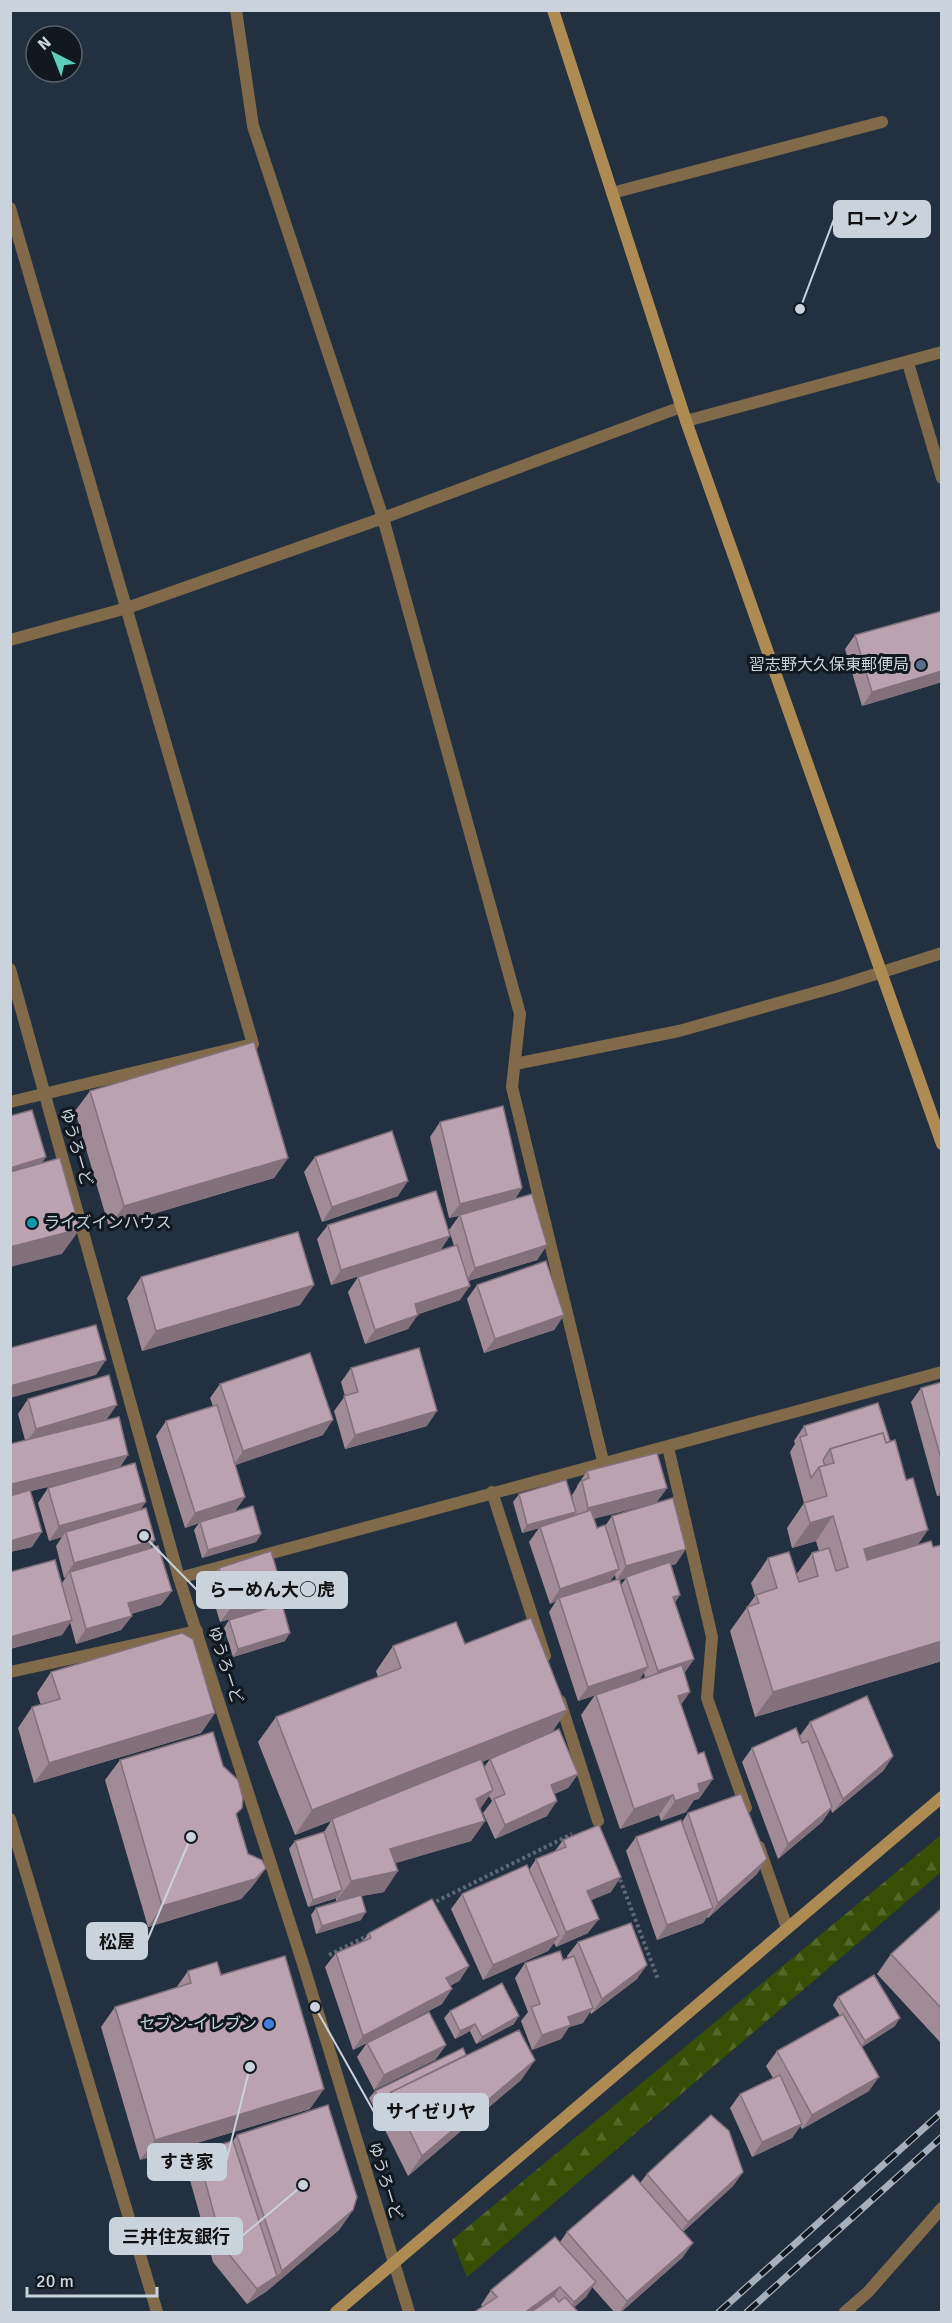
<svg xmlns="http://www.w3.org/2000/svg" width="952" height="2323" font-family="Signika,'Noto Sans JP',sans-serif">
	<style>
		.forest { fill: url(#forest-firs) }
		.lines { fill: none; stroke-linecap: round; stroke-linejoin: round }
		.path { stroke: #5d6976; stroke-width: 4; stroke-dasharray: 3 3; stroke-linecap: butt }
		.lane { stroke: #816a49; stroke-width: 12 }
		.street { stroke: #816a49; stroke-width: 12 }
		.secondary { stroke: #af8b54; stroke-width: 12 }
		.rail-casing { stroke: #a6afba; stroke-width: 7 }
		.rail { stroke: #11181f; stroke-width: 4.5; stroke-dasharray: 14; stroke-linecap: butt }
		.wall { fill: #a08b97; fill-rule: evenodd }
		.shaded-wall { fill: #82717b }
		.building { fill: #baa2b0; stroke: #82717b; stroke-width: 1.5 }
		.service-dot { fill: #5c6f8a; stroke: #11181f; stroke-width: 2 }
		.culture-dot { fill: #0f9aa8; stroke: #11181f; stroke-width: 2 }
		.shop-dot { fill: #3f7fe0; stroke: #11181f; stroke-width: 2 }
		.labels { text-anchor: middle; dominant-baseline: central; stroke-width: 6; stroke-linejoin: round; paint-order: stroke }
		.poi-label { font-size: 16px; fill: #cad2dc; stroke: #11181f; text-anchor: end }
		.street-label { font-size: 16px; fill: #cad2dc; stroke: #11181f }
		.leader { fill: none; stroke: #cad2dc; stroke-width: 2 }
		.callout-dot { fill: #cad2dc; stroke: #11181f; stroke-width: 2 }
		.callout { fill: #cad2dc; stroke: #cad2dc; stroke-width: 2 }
		.callout-label { font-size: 18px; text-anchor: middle; font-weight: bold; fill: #111 }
	</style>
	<defs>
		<pattern id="forest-firs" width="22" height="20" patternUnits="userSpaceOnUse" patternTransform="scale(1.5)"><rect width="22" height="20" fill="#374f04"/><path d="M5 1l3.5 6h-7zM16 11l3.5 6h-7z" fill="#536728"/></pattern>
	</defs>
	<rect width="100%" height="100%" fill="#223040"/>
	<!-- forest -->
	<path class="forest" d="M941 1835V1872L467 2277 452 2240Z"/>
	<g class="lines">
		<!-- path -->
		<g class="path">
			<path d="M618 1874 658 1979"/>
			<path d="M431 1904 572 1834"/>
			<path d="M329 1955 371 1934"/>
		</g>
		<!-- lane -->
		<g class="lane">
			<path d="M10 208 253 1044 10 1102"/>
			<path d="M668 1447 712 1637 707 1698 746 1808"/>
			<path d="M10 1819 157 2312"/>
			<path d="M759 1847 787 1928"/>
		</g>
		<!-- street -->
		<g class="street">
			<path d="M236 10 253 126 383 518 520 1014 512 1087 604 1465"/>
			<path d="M612 193 882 122"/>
			<path d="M908 363 942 478"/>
			<path d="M686 421 942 352"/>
			<path d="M10 640 127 608 383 518 681 407"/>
			<path d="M10 969 179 1578 304 1967 409 2312"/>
			<path d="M515 1064 679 1031 835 987 942 953"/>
			<path d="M492 1492 545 1656"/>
			<path d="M179 1578C433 1508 688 1442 942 1372"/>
			<path d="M10 1672 197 1631"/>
			<path d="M560 1701 598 1821"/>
			<path d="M845 2312 868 2292 942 2208"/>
		</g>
		<!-- secondary -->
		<g class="secondary">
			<path d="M553 10 686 421 942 1144"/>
			<path d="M336 2312 942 1797"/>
		</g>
		<defs>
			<g id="rail">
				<path d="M719 2312 942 2112"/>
				<path d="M747 2312 942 2137"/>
			</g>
		</defs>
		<!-- rail casing -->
		<use href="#rail" class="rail-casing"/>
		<!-- rail -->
		<use href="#rail" class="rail"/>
	</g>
	<!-- wall -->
	<g class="wall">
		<path d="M942 611V682L862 706 845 649 855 635Z"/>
		<path d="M90 1091 288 1158 274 1178 109 1227 75 1111Z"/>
		<path d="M440 1122 522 1188 515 1199 547 1245 537 1260 468 1281 460 1300 418 1314 408 1329 365 1344 348 1292 358 1277 416 1258 331 1285 317 1239 328 1225 440 1250 454 1246 449 1230 459 1216 449 1218 430 1137Z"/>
		<path d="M315 1157 398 1196 322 1222 304 1172Z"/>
		<path d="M141 1277 300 1305 142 1351 127 1298Z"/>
		<path d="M477 1285 564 1315 554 1330 484 1353 467 1299Z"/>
		<path d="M351 1368 427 1426 345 1449 334 1411 345 1396 341 1382Z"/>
		<path d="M942 1382V1495L937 1496 911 1402 921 1388Z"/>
		<path d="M220 1384 323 1435 235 1465 245 1497 235 1511 261 1534 256 1542 202 1558 194 1530 199 1523 185 1528 156 1436 166 1421 213 1406 210 1398Z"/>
		<path d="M28 1399 107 1419 94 1423 128 1455 120 1467 155 1540 149 1549 172 1591 161 1605 131 1614 132 1616 121 1630 76 1644 70 1622 62 1635 10 1649V1572L62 1583 66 1577 64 1578 56 1546 62 1537 49 1541 38 1503 48 1488 81 1479 31 1491 32 1547 10 1552V1444L25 1440 18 1414Z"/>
		<path d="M878 1403 917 1546 933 1547 942 1545V1661L755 1717 730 1631 755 1596 751 1583 768 1558 796 1575 812 1553 819 1551 816 1541 792 1548 787 1528 804 1503 790 1452 795 1444 794 1441 804 1426Z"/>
		<path d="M587 1471 667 1488 656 1503 594 1518 597 1528 605 1526 612 1516 676 1564 671 1565 680 1595 675 1602 694 1659 684 1673 681 1705 699 1799 694 1800 686 1812 661 1821 659 1815 620 1829 581 1715 595 1695 578 1701 549 1612 556 1601 550 1604 529 1542 539 1528 522 1533 513 1502 519 1494 574 1507 572 1495 577 1487V1486ZM615 1575 616 1580 610 1581ZM626 1578 621 1585 620 1580ZM644 1673 645 1678 638 1680Z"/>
		<path d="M219 1568 283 1592 273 1606 220 1622 208 1582Z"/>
		<path d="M229 1620 285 1641 233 1657 224 1628Z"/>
		<path d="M465 1644 567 1710 552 1732 578 1774 568 1788 554 1794 547 1816 495 1839 483 1813 492 1801 489 1796 480 1809 485 1821 471 1841 395 1863 384 1892 361 1896V1920L316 1934 311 1915 316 1908 344 1899 336 1901V1898L308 1907 289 1849 295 1841 324 1832 331 1821 295 1835 258 1742 276 1717 378 1677 376 1671 393 1646ZM504 1753 490 1759 484 1767 482 1762Z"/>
		<path d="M51 1672 215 1713 201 1733 34 1783 18 1728 32 1707 41 1705 37 1693Z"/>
		<path d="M810 1722 893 1756 883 1771 832 1813 831 1809 822 1822 778 1859 742 1762 752 1748 799 1737Z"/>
		<path d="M120 1760 237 1815 248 1854 266 1868 251 1888 241 1899 148 1927 105 1780Z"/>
		<path d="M688 1813 757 1874 708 1918 707 1917 703 1923 657 1940 626 1851 636 1837 682 1822Z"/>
		<path d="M563 1840 611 1892 591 1900 588 1933 556 1947 554 1943 548 1951 483 1980 451 1909 462 1894 529 1870 536 1859 555 1851Z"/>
		<path d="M942 1908V2041L940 2042 877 1974 891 1954Z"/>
		<path d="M369 1933 469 1966 459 1981 450 1986 442 2004 370 2041 446 2045 435 2060 374 2090 357 2057 367 2043 353 2050 325 1967 336 1953 363 1941Z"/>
		<path d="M578 1942 637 1979 591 2014 590 2011 583 2023 569 2027 561 2039 532 2050 521 2021 528 2012 515 1978 525 1963 563 1960 568 1959 567 1956Z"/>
		<path d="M188 1971 310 2109 140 2160 101 2027 115 2007 176 1988Z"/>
		<path d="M838 1997 895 2026 862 2047 869 2091 802 2129 800 2126 792 2138 752 2157 730 2108 740 2094 773 2078 766 2066 777 2051 840 2016 833 2005Z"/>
		<path d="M450 2011 514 2024 476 2044 470 2031 455 2039 444 2018Z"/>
		<path d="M466 2055 535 2060 521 2080 408 2176 369 2098 375 2091Z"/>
		<path d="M237 2135 353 2210 339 2230 267 2291 247 2304 213 2262 186 2166 197 2151 233 2141Z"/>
		<path d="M743 2172 733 2186 683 2232V2257L620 2313H615L592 2287 586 2297 574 2307 482 2306 481 2305 491 2290 560 2242 567 2232 640 2183 647 2174Z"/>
	</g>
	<!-- shaded-wall -->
	<g class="shaded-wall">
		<path d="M942 671V682L862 706 872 692Z"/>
		<path d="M46 1157 36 1172 10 1179V1168Z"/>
		<path d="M288 1158 274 1178 109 1227 124 1206Z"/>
		<path d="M408 1181 398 1196 322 1222 332 1207Z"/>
		<path d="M522 1188 512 1203 449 1218 460 1204Z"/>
		<path d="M80 1229 62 1254 10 1267V1247Z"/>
		<path d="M450 1236 440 1251 331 1285 341 1270Z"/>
		<path d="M547 1245 537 1260 465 1282 475 1268Z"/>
		<path d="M314 1285 300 1305 142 1351 156 1331Z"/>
		<path d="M470 1286 460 1300 405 1319 415 1304Z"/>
		<path d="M418 1315 408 1329 365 1344 375 1330Z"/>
		<path d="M564 1315 554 1330 484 1353 495 1339Z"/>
		<path d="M106 1360 96 1375 10 1398V1386Z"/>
		<path d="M117 1405 107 1419 26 1443 36 1429Z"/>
		<path d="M437 1411 427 1426 345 1449 355 1435Z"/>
		<path d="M333 1420 323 1435 233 1466 243 1451Z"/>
		<path d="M128 1455 118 1470 10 1496V1486L12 1484Z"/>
		<path d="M667 1488 656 1503 578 1523 588 1508Z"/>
		<path d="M942 1489V1495L937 1496Z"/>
		<path d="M245 1497 235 1511 185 1528 195 1513Z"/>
		<path d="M146 1502 136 1516 66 1532 62 1537 49 1541 59 1526Z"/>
		<path d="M576 1512 570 1520 522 1533 527 1525Z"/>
		<path d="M833 1516 816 1541 792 1548 810 1523Z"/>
		<path d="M928 1530 911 1555 847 1574 864 1549Z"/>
		<path d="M42 1532 32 1547 10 1552V1541Z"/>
		<path d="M261 1534 256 1542 202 1558 208 1550Z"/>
		<path d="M155 1540 145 1554 70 1572 66 1577 64 1578 74 1563Z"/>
		<path d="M686 1549 676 1564 616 1581 626 1566Z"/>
		<path d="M619 1569 608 1584 559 1598 556 1601 550 1604 560 1589Z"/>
		<path d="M172 1591 161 1605 118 1618 128 1603Z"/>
		<path d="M283 1592 273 1606 220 1622 231 1608Z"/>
		<path d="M680 1595 670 1609 673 1597Z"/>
		<path d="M132 1616 121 1630 76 1644 86 1629Z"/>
		<path d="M72 1620 62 1635 10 1649V1637Z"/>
		<path d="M290 1633 285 1641 233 1657 238 1649Z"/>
		<path d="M942 1641V1661L755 1717 773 1692Z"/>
		<path d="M694 1659 684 1674 648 1686 658 1671Z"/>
		<path d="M648 1667 638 1682 578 1701 588 1687Z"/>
		<path d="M690 1692 676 1712 678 1696Z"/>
		<path d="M567 1710 550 1735 333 1820 332 1819 331 1821 295 1835 312 1810Z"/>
		<path d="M215 1713 201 1733 34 1783 49 1763Z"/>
		<path d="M893 1756 883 1771 832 1813 843 1799Z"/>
		<path d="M578 1774 568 1788 541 1800 551 1785Z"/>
		<path d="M713 1779 699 1799 694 1800 686 1812 661 1821 675 1801 698 1784Z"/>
		<path d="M493 1790 479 1810 476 1799Z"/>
		<path d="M673 1795 659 1815 620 1829 634 1809Z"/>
		<path d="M557 1801 547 1816 495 1839 505 1825Z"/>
		<path d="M832 1807 822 1822 778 1859 788 1844Z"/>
		<path d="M485 1821 471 1841 376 1869 390 1849Z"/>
		<path d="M767 1859 757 1874 708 1918 718 1903Z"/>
		<path d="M266 1868 251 1888 241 1899 148 1927 162 1906Z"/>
		<path d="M398 1871 384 1892 336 1901 351 1881Z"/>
		<path d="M621 1877 611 1892 577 1906 587 1891Z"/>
		<path d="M342 1890 337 1898 308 1907 313 1900Z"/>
		<path d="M713 1908 703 1923 657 1940 667 1925Z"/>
		<path d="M366 1912 361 1920 316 1934 322 1926Z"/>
		<path d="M599 1919 588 1933 556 1947 566 1932Z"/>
		<path d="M559 1936 548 1951 483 1980 493 1965Z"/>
		<path d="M647 1965 637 1979 591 2014 602 1999Z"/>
		<path d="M469 1966 459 1981 436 1993 446 1978Z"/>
		<path d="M452 1989 442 2004 353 2050 363 2036Z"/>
		<path d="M593 2008 583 2023 569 2027 561 2039 532 2050 542 2035 568 2017Z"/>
		<path d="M519 2016 514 2024 476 2044 482 2037Z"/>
		<path d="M900 2018 895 2026 860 2048 865 2041Z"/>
		<path d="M475 2024 470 2031 455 2039 460 2031Z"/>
		<path d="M446 2045 435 2060 374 2090 384 2075Z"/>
		<path d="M535 2060 521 2080 408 2176 422 2156Z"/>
		<path d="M879 2077 869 2091 802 2129 812 2115Z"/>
		<path d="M324 2089 310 2109 140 2160 155 2140Z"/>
		<path d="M802 2124 792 2138 752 2157 762 2142Z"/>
		<path d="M743 2172 733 2186 678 2236 688 2222Z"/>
		<path d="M353 2210 339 2230 267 2291 247 2304 257 2289 277 2276 282 2271Z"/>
		<path d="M693 2243 683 2257 620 2313H619L627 2301Z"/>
		<path d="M596 2282 586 2297 568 2313H567L574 2302Z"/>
		<path d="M560 2287 550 2302 534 2313H524Z"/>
	</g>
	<!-- building -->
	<g class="building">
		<path d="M942 611V671L872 692 855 635Z"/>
		<path d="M254 1042 288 1158 124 1206 90 1091Z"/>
		<path d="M503 1106 522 1188 460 1204 440 1122Z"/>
		<path d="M32 1110 46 1157 10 1168V1116Z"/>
		<path d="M392 1131 408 1181 332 1207 315 1157Z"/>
		<path d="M60 1158 80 1229 10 1247V1172Z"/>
		<path d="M436 1191 450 1236 341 1270 328 1225Z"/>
		<path d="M532 1194 547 1245 475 1268 460 1215Z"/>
		<path d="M298 1232 314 1285 156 1331 141 1277Z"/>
		<path d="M457 1245 470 1286 415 1304 418 1315 375 1330 358 1277Z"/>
		<path d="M546 1261 564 1315 495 1339 477 1285Z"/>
		<path d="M96 1325 106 1360 10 1386V1348Z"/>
		<path d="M419 1348 437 1411 355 1435 344 1396 358 1392 351 1368Z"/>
		<path d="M310 1353 333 1420 243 1451 220 1384Z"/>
		<path d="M109 1375 117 1405 36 1429 28 1399Z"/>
		<path d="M942 1382V1462L921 1388Z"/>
		<path d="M878 1403 890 1441 886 1443 883 1433 830 1449 823 1460 825 1466 819 1467 811 1478 800 1437 807 1435 804 1426Z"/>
		<path d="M217 1405 245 1497 195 1513 166 1421Z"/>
		<path d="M119 1417 128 1455 12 1484 10 1479V1444Z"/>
		<path d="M883 1433 886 1443 895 1440 906 1480 913 1478 928 1530 864 1549 867 1560 931 1541 933 1547 942 1545V1641L773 1692 747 1607 759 1603 756 1595 777 1588 768 1558 789 1552 799 1582 818 1576 812 1553 829 1548 836 1571 848 1567 833 1516 810 1523 804 1503 827 1496 819 1467 834 1463 830 1449Z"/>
		<path d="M657 1453 667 1488 588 1508 582 1481 589 1478 587 1471Z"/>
		<path d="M135 1463 146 1502 59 1526 48 1488Z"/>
		<path d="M566 1480 576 1512 527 1525 519 1494Z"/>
		<path d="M30 1490 42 1532 10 1541V1496Z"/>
		<path d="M673 1498 686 1549 626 1566 612 1516Z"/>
		<path d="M253 1506 261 1534 208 1550 200 1522Z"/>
		<path d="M146 1508 155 1540 74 1563 66 1532Z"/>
		<path d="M591 1510 597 1528 605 1525 619 1569 560 1589 540 1527Z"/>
		<path d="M158 1546 172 1591 128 1603 132 1616 86 1629 70 1572Z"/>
		<path d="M271 1551 283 1592 231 1608 219 1568Z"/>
		<path d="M55 1560 72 1620 10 1637V1572Z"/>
		<path d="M670 1562 680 1595 673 1597 694 1659 658 1671 626 1577Z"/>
		<path d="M619 1579 648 1667 588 1687 559 1598Z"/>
		<path d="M282 1604 290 1633 238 1649 229 1620Z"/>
		<path d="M531 1618 567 1710 312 1810 276 1717 401 1668 393 1646 456 1622 465 1644Z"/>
		<path d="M182 1633 193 1639 215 1713 49 1763 32 1707 60 1699 51 1672Z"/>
		<path d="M682 1665 690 1692 678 1696 698 1754 704 1752 713 1779 698 1784 700 1792 675 1801 673 1795 634 1809 596 1695Z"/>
		<path d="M867 1696 893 1756 843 1799 810 1722Z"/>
		<path d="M796 1728 802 1743 808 1741 832 1807 788 1844 752 1748Z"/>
		<path d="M559 1729 578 1774 551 1785 557 1801 505 1825 494 1799 505 1794 490 1759Z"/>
		<path d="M213 1732 223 1766 238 1780 243 1798 242 1808 236 1814 248 1854 262 1860 266 1868 255 1879 162 1906 120 1760Z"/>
		<path d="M481 1759 493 1790 476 1799 485 1821 390 1849 398 1871 351 1881 332 1819Z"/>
		<path d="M741 1794 767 1859 718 1903 688 1813Z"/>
		<path d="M681 1820 713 1908 667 1925 636 1837Z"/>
		<path d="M599 1825 621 1877 587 1891 599 1919 566 1932 536 1859 566 1847 563 1840Z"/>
		<path d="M324 1832 342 1890 313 1900 295 1841Z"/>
		<path d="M527 1865 559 1936 493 1965 462 1894Z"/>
		<path d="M361 1895 366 1912 322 1926 316 1908Z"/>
		<path d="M432 1899 469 1966 446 1978 452 1989 363 2036 336 1953 371 1938 369 1933Z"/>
		<path d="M942 1908V2009L891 1954Z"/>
		<path d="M631 1923 647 1965 602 1999 578 1942Z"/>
		<path d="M560 1951 563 1960 574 1956 593 2008 568 2017 571 2025 542 2035 531 2007 540 2004 525 1963Z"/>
		<path d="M285 1956 324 2089 155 2140 115 2007 191 1983 188 1971 217 1962 221 1975Z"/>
		<path d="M874 1975 900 2018 865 2041 838 1997Z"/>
		<path d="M502 1983 519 2016 482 2037 475 2024 460 2031 450 2011Z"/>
		<path d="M429 2012 446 2045 384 2075 367 2043Z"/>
		<path d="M843 2014 879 2077 812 2115 777 2051Z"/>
		<path d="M519 2030 535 2060 422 2156 391 2092Z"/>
		<path d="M463 2048 466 2055 391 2092 382 2105 375 2091Z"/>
		<path d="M780 2075 802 2124 762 2142 740 2094Z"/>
		<path d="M328 2105 357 2197 353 2210 282 2271 237 2135Z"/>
		<path d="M711 2115 729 2131 743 2172 688 2222 647 2174Z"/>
		<path d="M233 2141 277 2276 257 2289 223 2247 197 2151Z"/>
		<path d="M633 2175 693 2243 627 2301 567 2232Z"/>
		<path d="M555 2237 596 2282 574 2302 560 2287 524 2313H473L497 2297 491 2290Z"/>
		<path d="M554 2296 559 2302 565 2297 579 2313H530Z"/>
	</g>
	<!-- markers -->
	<circle class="service-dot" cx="921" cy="665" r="6"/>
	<circle class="culture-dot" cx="32" cy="1223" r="6"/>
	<circle class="shop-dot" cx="269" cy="2024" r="6"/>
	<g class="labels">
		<!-- poi labels -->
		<g class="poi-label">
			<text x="909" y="665">習志野大久保東郵便局</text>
			<text x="44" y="1223" text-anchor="start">ライズインハウス</text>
			<text x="257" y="2024">セブン-イレブン</text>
		</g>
		<!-- street labels -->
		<g class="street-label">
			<text transform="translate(76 1147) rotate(74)">ゆうろーど</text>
			<text transform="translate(225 1665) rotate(72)">ゆうろーど</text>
			<text transform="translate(385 2181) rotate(73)">ゆうろーど</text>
		</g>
	</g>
	<!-- callouts -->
	<path class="leader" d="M800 309L834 219M144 1536L197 1590M191 1837L147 1941M315 2007L374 2112M250 2067L226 2162M303 2185L242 2236"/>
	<g class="callout-dot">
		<circle cx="800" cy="309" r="6"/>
		<circle cx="144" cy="1536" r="6"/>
		<circle cx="191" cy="1837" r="6"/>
		<circle cx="315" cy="2007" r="6"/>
		<circle cx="250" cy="2067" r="6"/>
		<circle cx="303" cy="2185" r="6"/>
	</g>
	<g class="callout">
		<rect x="834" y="201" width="96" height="36" rx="6"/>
		<rect x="197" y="1572" width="150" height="36" rx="6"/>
		<rect x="87" y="1923" width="60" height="36" rx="6"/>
		<rect x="374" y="2094" width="114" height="36" rx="6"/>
		<rect x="148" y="2144" width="78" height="36" rx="6"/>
		<rect x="110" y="2218" width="132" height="36" rx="6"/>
	</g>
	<g class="callout-label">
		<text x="882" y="225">ローソン</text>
		<text x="272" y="1596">らーめん大○虎</text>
		<text x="117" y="1948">松屋</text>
		<text x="431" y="2118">サイゼリヤ</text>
		<text x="187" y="2168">すき家</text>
		<text x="176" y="2243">三井住友銀行</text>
	</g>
	<!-- border -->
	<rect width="952" height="2323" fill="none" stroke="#cad2dc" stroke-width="24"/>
	<!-- north arrow -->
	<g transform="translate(54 54) rotate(318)"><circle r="28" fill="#11181f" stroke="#5b626b" stroke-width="1.5"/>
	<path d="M0-4.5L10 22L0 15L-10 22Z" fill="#5dceb9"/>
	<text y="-9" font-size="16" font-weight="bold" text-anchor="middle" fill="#cad2dc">N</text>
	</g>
	<!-- scale -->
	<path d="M27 2287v9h130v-9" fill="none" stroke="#cad2dc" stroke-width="3"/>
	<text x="36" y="2287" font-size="18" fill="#cad2dc" stroke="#11181f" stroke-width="4.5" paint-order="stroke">20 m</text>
</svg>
